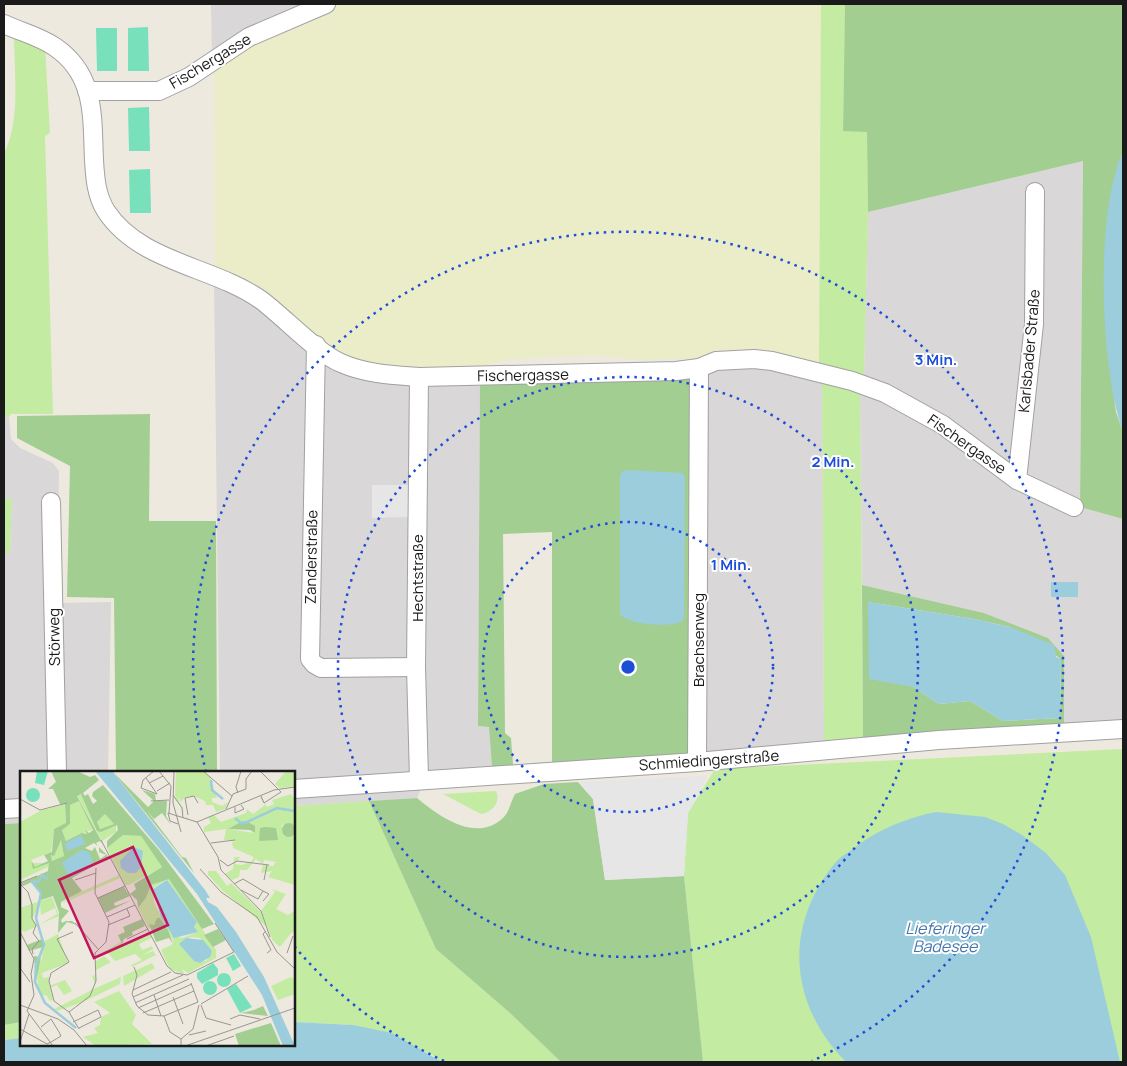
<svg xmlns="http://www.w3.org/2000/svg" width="1127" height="1066" font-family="Manrope,sans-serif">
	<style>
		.residential { fill: #d9d7d7 }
		.farmland { fill: #eaedc8 }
		.grass { fill: #c3eba1 }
		.forest { fill: #a2ce91; fill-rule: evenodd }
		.pitch { fill: #78e1bb }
		.parking { fill: #e6e6e6 }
		.water { fill: #9ccddd }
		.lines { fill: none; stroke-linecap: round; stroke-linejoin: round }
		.minor-casing { stroke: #a1a1a1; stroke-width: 20 }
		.minor { stroke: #fff; stroke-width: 18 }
		.ring { fill: none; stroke: #1d4ed8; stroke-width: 2.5; stroke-dasharray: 2.5 5 }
		.labels { text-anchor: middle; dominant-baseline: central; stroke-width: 4; stroke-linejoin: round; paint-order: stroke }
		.street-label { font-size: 15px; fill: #1a1a1a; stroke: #fff }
		.water-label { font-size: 16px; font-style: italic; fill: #4476ad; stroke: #fff }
		.inset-river { fill: none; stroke: #9ccddd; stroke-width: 2.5 }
		.inset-road { fill: none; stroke: #999690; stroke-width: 1 }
		.view { fill: #c2185b; fill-opacity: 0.15; stroke: #c2185b; stroke-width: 2.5 }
		.inset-edge { fill: none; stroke: #1a1a1a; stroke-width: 2.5 }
		.centre { fill: #1d4ed8; stroke: #fff; stroke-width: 2.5 }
		.ring-label { font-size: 15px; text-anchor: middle; font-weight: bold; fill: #1d4ed8; stroke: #fff; stroke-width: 4; stroke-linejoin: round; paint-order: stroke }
	</style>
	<rect width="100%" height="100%" fill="#ede9df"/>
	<!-- residential -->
	<g class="residential">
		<path d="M211 4H320L212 58Z"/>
		<path d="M1083 161 1080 507 1123 519V726L1064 729V656L1048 638 984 613 862 585 860 391 864 375 868 212Z"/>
		<path d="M214 282 248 303 328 361 480 379 478 726 489 727 492 767 429 771 417 798 294 806V772H220Z"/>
		<path d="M738 363 822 380 824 744 688 753 693 747 706 373Z"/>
		<path d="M4 416 9 417 11 439 20 448 53 463 59 471 57 603 111 602 108 772H21V823L4 824V553H10L12 499H4Z"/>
	</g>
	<!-- farmland -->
	<path class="farmland" d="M335 4H821L819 367 677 358 639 360 597 355 510 359 494 363 482 371 446 372 348 362 215 271 214 65Z"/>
	<!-- grass -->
	<g class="grass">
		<path d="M821 4H845L843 130 867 131 868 212 864 375 860 391 863 741 824 744 822 380 819 367Z"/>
		<path d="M14 34 45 47 50 133 45 136 53 414H11L9 417 4 416V154C21 119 14 72 14 34Z"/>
		<path d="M4 499H12L10 553H4Z"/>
		<path d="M1123 749V1062H703L684 876 688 813 715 769Z"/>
		<path d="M496 791C501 803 492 812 481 814L443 794Z"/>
		<path d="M369 801 436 949 510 1013 561 1062H442L431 1054 353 1025 294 1022V806Z"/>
		<path d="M21 1022V1038L4 1040V1025Z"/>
	</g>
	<!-- forest -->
	<g class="forest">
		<path d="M845 4H1123V154L1121 156 1107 343 1116 412 1123 432V519L1080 507 1083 161 868 212 867 132 843 131Z"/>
		<path d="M692 374 693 747 688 753 668 757 552 762V532L503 534 505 733 511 738 513 765 492 767 489 727 478 726 480 379Z"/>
		<path d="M150 414 149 521H216L217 772H116L114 598 67 597 70 466 17 438V416Z"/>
		<path d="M862 585 984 613 1048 638 1064 656V729L863 741ZM868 602 974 619 1010 627 1061 659 1060 718 1003 721 970 701 939 704 913 687Z"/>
		<path d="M578 782 593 799 605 880 684 876 703 1062H561L510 1013 436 949 369 801 417 798C440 817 476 843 503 818 509 813 511 801 515 794L544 784Z"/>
		<path d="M21 823V1022L4 1025V824Z"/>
	</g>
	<!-- pitch -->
	<g class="pitch">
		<path d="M148 27 149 71H128V28Z"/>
		<path d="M96 28H117V71H97Z"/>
		<path d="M149 107 150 151H129L128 108Z"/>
		<path d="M150 169 151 213H130L129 170Z"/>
	</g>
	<!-- parking -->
	<g class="parking">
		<path d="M372 485H410L411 517 372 518Z"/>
		<path d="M707 776 688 813 684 876 605 880 593 799 578 782Z"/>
	</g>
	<!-- water -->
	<g class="water">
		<path d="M1123 154V432C1101 369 1097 239 1115 175 1117 168 1118 159 1123 154Z"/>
		<path d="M628 470 683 473 685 478 684 615 682 621C671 628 628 625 620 614V476L622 472Z"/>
		<rect x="1051" y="582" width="27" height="15"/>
		<path d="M868 602 974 619 1010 627 1054 645 1056 657 1061 659 1060 718 1003 721 970 701 939 704 913 687 869 679Z"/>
		<path d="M936 812 985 817 1003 824 1022 835 1046 853 1065 875 1091 937 1120 1062H846C789 1004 783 927 835 863 839 858 845 854 850 851 877 830 903 819 936 812Z"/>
		<path d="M294 1022 353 1025 392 1033 442 1062H4V1040L21 1038V1045H294Z"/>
	</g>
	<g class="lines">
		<defs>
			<g id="minor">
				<path d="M4 24C21 32 39 36 55 47 96 75 92 117 94 160 95 177 96 195 106 211 140 263 213 266 261 300 284 317 317 353 341 363 366 374 392 375 419 377L676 371 699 368 716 361 754 359 772 361 852 381 885 393 943 425 1017 480 1074 507"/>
				<path d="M87 91H159L189 77 249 37 326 4"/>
				<path d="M316 345 310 659 314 664 321 668 416 667"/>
				<path d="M419 377 416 667 419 779"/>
				<path d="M1017 480 1034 324 1035 192"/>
				<path d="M51 502 57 772"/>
				<path d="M697 762 699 368"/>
				<path d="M294 789 697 762 939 740 1123 729"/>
				<path d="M4 809 21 808"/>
			</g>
		</defs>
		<!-- minor casing -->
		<use href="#minor" class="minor-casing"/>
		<!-- minor -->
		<use href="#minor" class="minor"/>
	</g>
	<!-- distance rings -->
	<g class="ring">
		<circle cx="628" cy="667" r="145"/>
		<circle cx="628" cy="667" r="290"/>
		<path d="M444 1061A435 435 0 0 1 295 947M206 772A435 435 0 1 1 812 1061"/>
	</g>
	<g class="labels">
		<!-- street labels -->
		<g class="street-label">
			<text transform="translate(210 61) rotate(-31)">Fischergasse</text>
			<text transform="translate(1029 351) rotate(-85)">Karlsbader Straße</text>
			<text transform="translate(523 375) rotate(-1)">Fischergasse</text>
			<text transform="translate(967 444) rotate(35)">Fischergasse</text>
			<text transform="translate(311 557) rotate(-89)">Zanderstraße</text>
			<text transform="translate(417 578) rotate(-90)">Hechtstraße</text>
			<text transform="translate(54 637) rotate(-91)">Störweg</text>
			<text transform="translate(698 640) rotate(-90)">Brachsenweg</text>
			<text transform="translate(709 760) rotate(-4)">Schmiedingerstraße</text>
		</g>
		<!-- water labels -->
		<g class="water-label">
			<text x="945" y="928">Lieferinger<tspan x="945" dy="18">Badesee</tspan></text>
		</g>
	</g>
	<!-- overview -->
	<g transform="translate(20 771)">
		<rect width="275" height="275" fill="#ede9df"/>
		<path d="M156 0H183L190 6 197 27H192V31L202 35 208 31 205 38 196 41 193 34H186L185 30 174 25 165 26 161 31 158 25 159 30 161 34 163 36 164 44 170 49 167 48 164 44 162 36 157 30 155 24ZM266 0H275V15L260 17 255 13ZM62 23 78 58 85 59 96 54V61L82 70 57 24ZM271 23 275 29V53L261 54 269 66 275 65V114L248 106 252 100 241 102 243 94 253 95 256 91 244 89 243 93 236 88 227 99H220L219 106 212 109 205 103 213 98 214 86H220L215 93 221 94 231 91 234 86 213 77 212 71 216 70 204 69 206 58 184 61V56L191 52 188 46 194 44 201 51 226 42 227 38 233 43 245 34 240 27 236 31 241 26 247 36 254 33 252 29ZM221 52 232 53 235 62 208 58ZM59 30 73 58 46 70 42 58 50 53V34ZM45 33 46 53 34 58 31 81 11 89V92H29L30 95 0 109V51L20 40ZM85 43 94 53 79 58 77 51ZM103 64 121 65 142 96 109 114H105L87 77ZM41 69 44 85 32 91 31 83 34 84ZM188 100H196L207 115 211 112 240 140 247 156 203 120 188 104ZM99 104 100 107 41 133 56 123ZM149 108 196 179V187L168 202 162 198 164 203 150 198 141 179 153 173V169L140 151V147L129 158 118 137 126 127 131 114ZM147 109 177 151 174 156 178 161 162 167 152 164 141 146 134 131 133 117ZM171 166 180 167 192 180 186 190H174L160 173ZM251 118 266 123 256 138 268 144 275 140V162L272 161 260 176 253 170 241 140 255 121ZM32 126 39 145 20 153 37 143 35 137 21 144 20 133 12 148 18 155 4 161 0 157V137ZM38 163 48 192 22 202 23 207 29 206V215L45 209 52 220 44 224 37 214 30 217 33 229 30 230 26 224 21 225 18 220 17 195 22 188 23 171ZM130 163 132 167 119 173 122 179 132 175 133 178 121 185 133 180 136 184 112 196 111 194 122 189 115 183 95 190 88 182 76 185 101 171 103 174ZM84 185 91 191 76 199V211L75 213 71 219 101 206 100 213 63 231 37 240 34 238 70 220 75 213 72 205 75 204 76 190ZM132 192 135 197 104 215 103 205ZM271 206 275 209V223L258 229 251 215ZM99 220 116 244 112 253 132 273 76 275 63 266 78 262 74 257 80 254 81 246 90 242 74 231Z" fill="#c3eba1" fill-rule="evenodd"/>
		<path d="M31 0H57L70 6 75 4 79 9 63 22 65 25 68 23 73 33 77 30 72 25 73 21 83 14 139 79 194 153 182 158 149 108 131 114 126 127 118 137 117 129 110 123 116 118 114 113 142 96 121 65 103 64 87 77V70L98 59 97 54 81 61 77 60 61 23 57 25 83 73 80 70 76 72 78 75 74 72 65 77 72 80 75 76 80 88 86 84 79 81V76L89 86 52 107 62 120 41 131V136L49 140 41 149 42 152 46 150H52L57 154 47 151 38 162 39 141 33 125 21 129V121L12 111 3 115 0 113 28 100 29 92 13 98 11 89 15 96 28 90 24 84 32 81 34 58 46 52 45 33H40L33 18H28L36 11ZM59 30 73 59 69 62 65 59 67 63 62 62 46 70 42 59 50 53V34ZM85 43 94 53 80 58 77 51ZM41 69 44 85 32 90 31 84 34 85ZM92 0 128 36 134 30 122 19 135 23 136 30H147L146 45 151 54 142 42 134 48 127 40 162 86 166 87 174 102ZM228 51 235 55V62L230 59 208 58 219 52ZM262 59a7 7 0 1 1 14 0a7 7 0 1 1-14 0ZM245 56 256 57 258 69 239 70 240 57ZM104 116 110 125 94 132 95 135 112 129 85 142 78 127ZM137 147H140L148 159 153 173 149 167 136 171 129 153 134 154ZM122 148 125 155 112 161 113 164 104 168 102 173 98 164 105 161 103 156ZM0 157 7 174 22 168 24 170 16 211 14 185 20 186 23 176 9 180ZM198 158 206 169 193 176 184 164ZM243 235 248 245 221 242 234 239ZM251 252 261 275H219L215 263Z" fill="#a2ce91" fill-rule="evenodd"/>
		<path d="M17 0H28L24 14 15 12ZM6 24a7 7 0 1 1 14 0a7 7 0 1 1-14 0ZM214 183 221 195 213 200 206 187ZM193 192 198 198V204L182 213 177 207V202ZM197 209a7 7 0 1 1 14 0a7 7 0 1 1-14 0ZM183 217a7 7 0 1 1 14 0a7 7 0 1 1-14 0ZM216 213 232 236 220 242 207 218Z" fill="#78e1bb"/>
		<path d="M75 0H92L185 119 190 127H186L188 131 197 136 216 161 244 206 275 275H263L242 224 177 123ZM61 64 65 73 47 80 45 72ZM114 76 123 80 121 96 116 102H108L101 97 100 90ZM61 79 69 81 73 92 57 103 48 104 42 92ZM147 109 177 151 174 156 178 161 154 167 141 146 133 118ZM166 167 183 169 192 180 190 186 180 192 174 190 159 173Z" fill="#9ccddd"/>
		<path class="inset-river" d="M191 9 192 19 203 28M215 47 221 52 227 51 257 37 275 40M28 108 22 104 19 110 12 111 21 122 16 147 24 174 16 194 15 211 25 232 56 257"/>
		<path class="inset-road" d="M134 0 123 9 121 17 137 23M139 0 151 15 149 42M154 0 153 32 161 61M183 0 212 25M240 0 261 21 244 32 241 25M126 7 137 23M129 12 143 5M137 20 150 12M218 22 216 16 221 0M153 24 162 37 163 47M0 28 20 39 47 32M131 30 149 29M215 36V42L224 38 221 34M206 38 213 23 226 18V8L232 0M168 44 165 27 174 25 178 32M177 51 198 86 201 99 241 140 250 166M158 53 150 50 148 42 177 51 254 19 275 16M81 69 147 195 155 202 167 204M191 72 215 69M200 89 208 95 217 90 249 94M180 98 201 121 237 146 257 181 275 198M55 109 76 102M244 109 247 94M0 112 17 105M0 113 8 121 12 134V148L16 154 13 162 19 170 12 178 13 183M214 113 223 108 243 120 238 128 221 119M243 120 249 123 243 130M78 127 105 115M87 146 115 134M55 152 78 178M88 154 110 145 107 138M246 160 243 163 251 179 247 182M0 161 14 188 11 203 14 224 7 240 33 275M107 168 128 158M267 182 273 165M114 196 117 204 112 223 117 235 128 244 144 245 150 261 161 268M0 197 10 211M167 204 214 181 195 152M171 212 178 231M113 219 151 201M134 224 141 245M113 226 163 204M153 226 163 253M115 232 169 208M181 233 228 205M0 234 38 248 54 259 67 275M181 234 186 247 211 254M118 237 172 213M49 241 70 225 76 210 75 182 86 171 89 151 75 122 76 97M49 241 34 230 29 210 31 202 49 191 37 168 53 161M49 241 59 258M123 242 174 220M144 245 178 231M210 248 220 244 240 248M53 251 78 239 81 246 59 257M21 256 31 248 39 261 41 265 31 271M0 258 27 273 31 271M169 264 186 260M0 271 9 243M161 274V268L173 258 179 234M165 275 275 237M186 275 214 265"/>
		<path class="view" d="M113 76 148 154 74 187 39 109Z"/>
		<rect width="275" height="275" class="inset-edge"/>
	</g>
	<circle cx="628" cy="667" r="8" class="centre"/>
	<g class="ring-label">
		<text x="936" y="365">3 Min.</text>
		<text x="833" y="467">2 Min.</text>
		<text x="731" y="570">1 Min.</text>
	</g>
	<!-- border -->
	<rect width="1127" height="1066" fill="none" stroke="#1a1a1a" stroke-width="10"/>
</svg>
